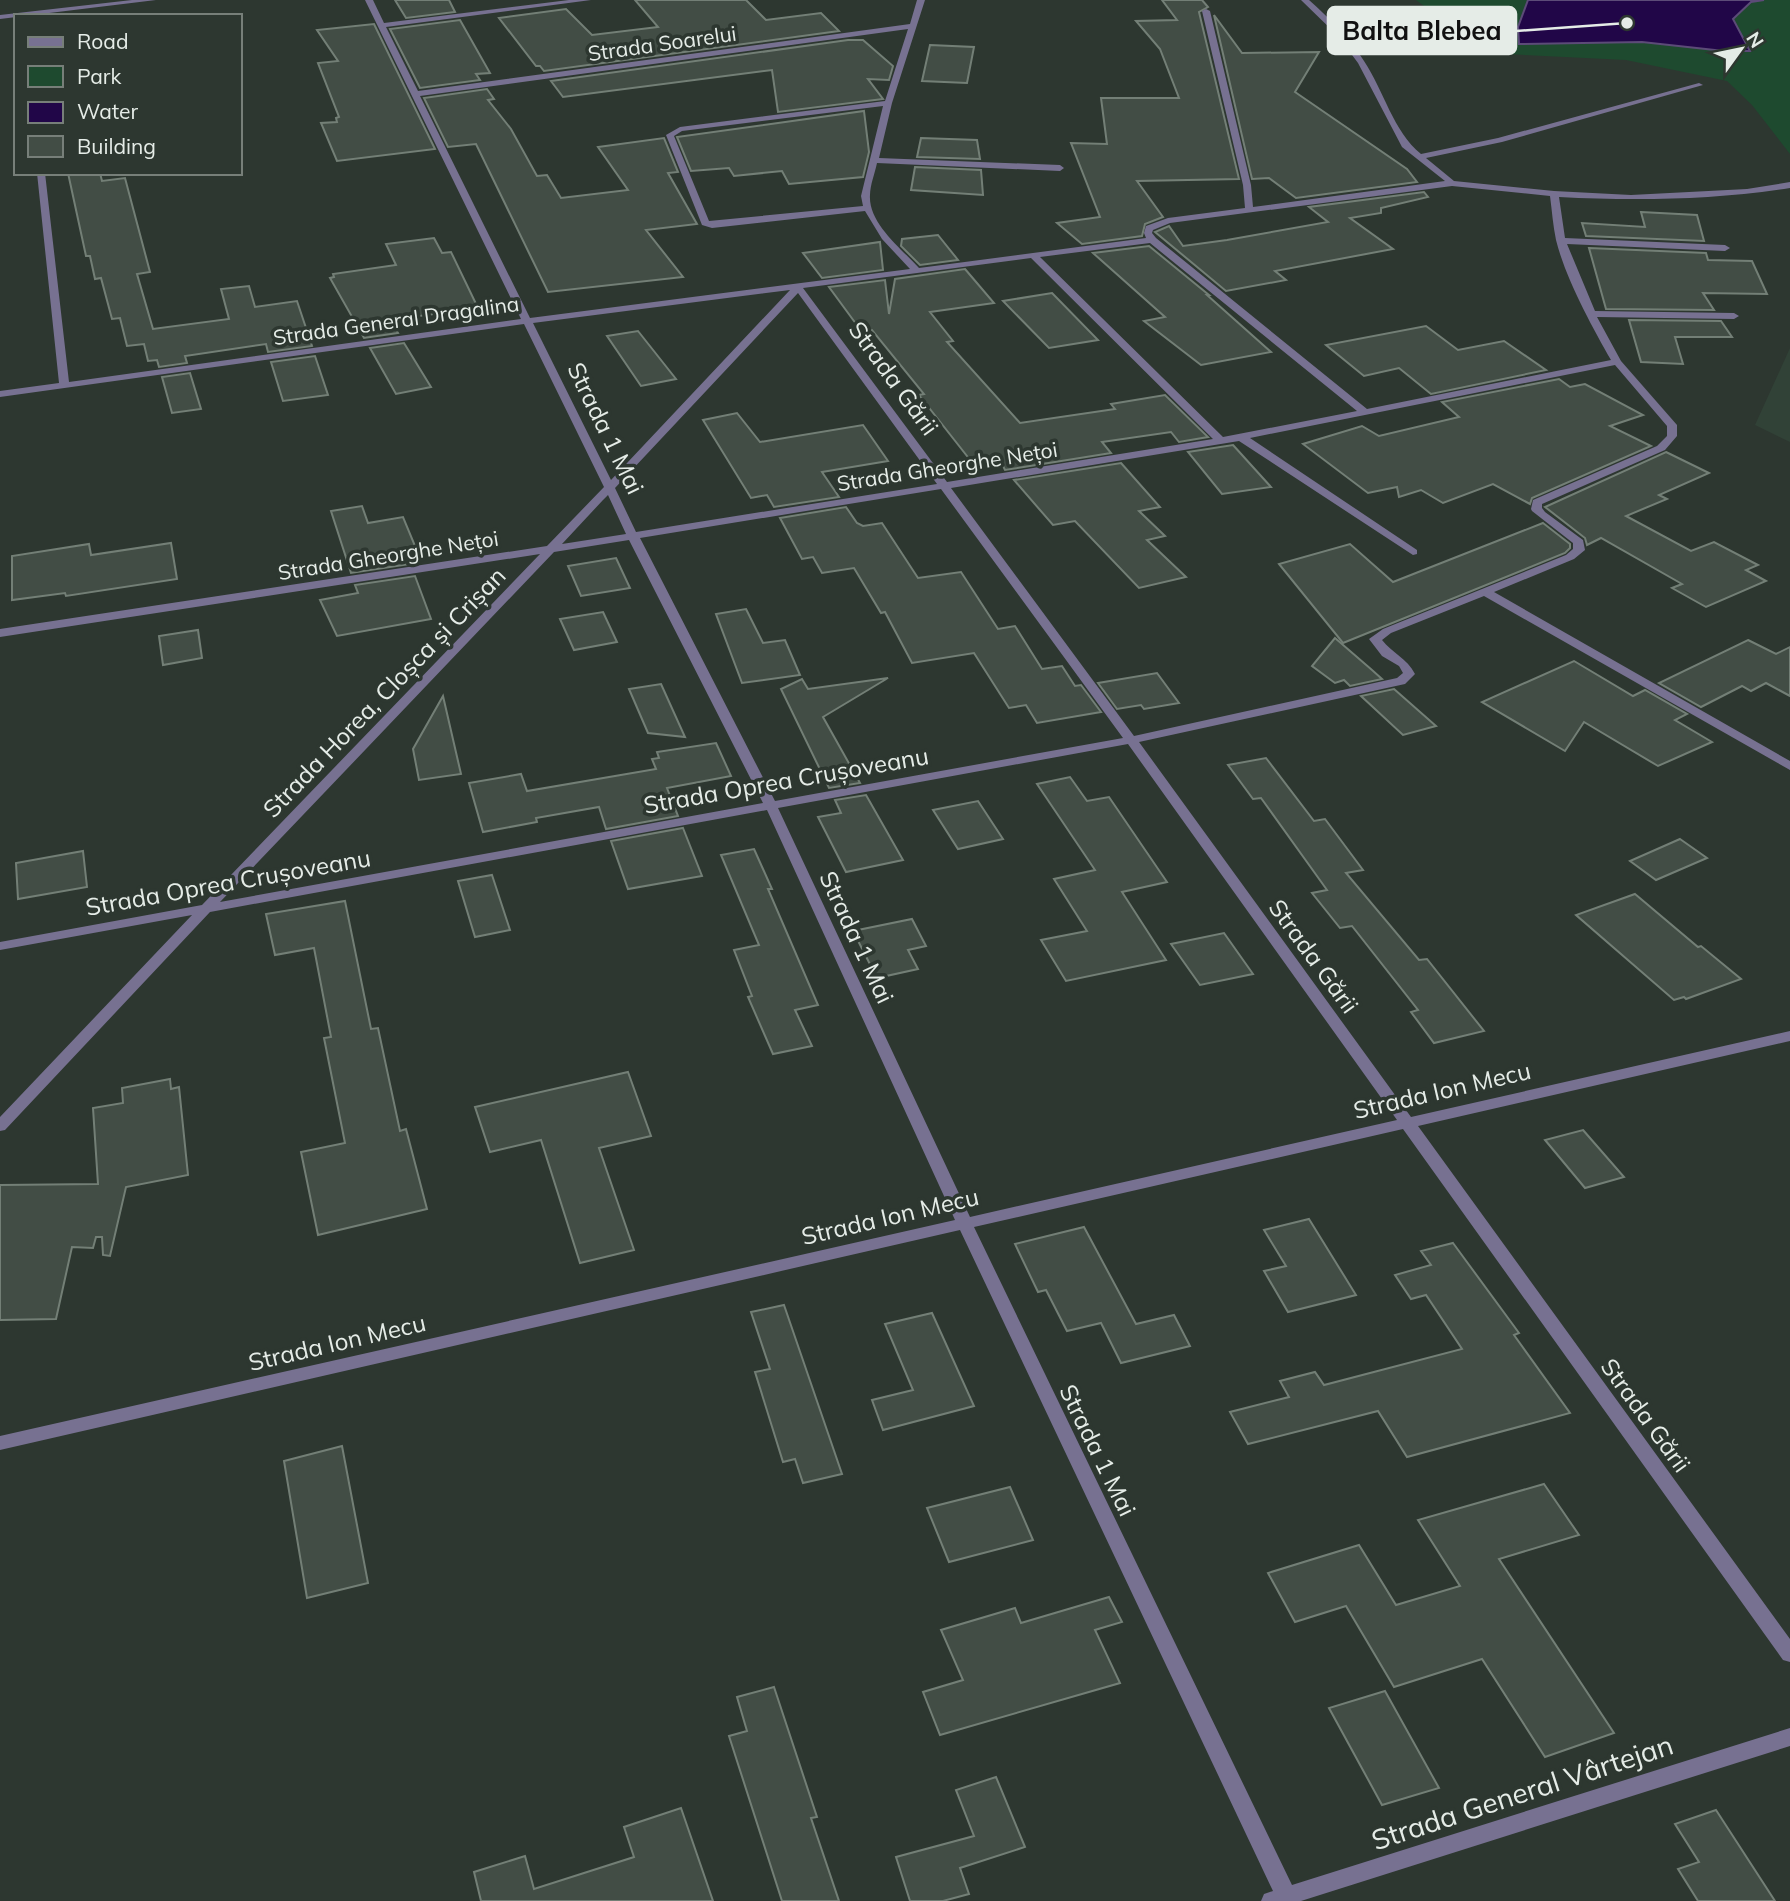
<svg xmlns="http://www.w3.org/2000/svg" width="1790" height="1901" font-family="Mulish,sans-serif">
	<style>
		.built { fill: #314237 }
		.green { fill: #1e4a2f }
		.water { fill: #210648; stroke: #5c4b78; stroke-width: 2 }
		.building { fill: #424d45; stroke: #737f76; stroke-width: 2 }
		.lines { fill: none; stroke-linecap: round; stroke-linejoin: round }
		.minor { fill: #777191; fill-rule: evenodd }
		.labels { text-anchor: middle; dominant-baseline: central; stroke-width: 7; stroke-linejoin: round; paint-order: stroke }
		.far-street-label { font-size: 21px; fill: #e5ece7; stroke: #2d3730 }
		.street-label { font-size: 24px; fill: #e5ece7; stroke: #2d3730 }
		.near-street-label { font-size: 28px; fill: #e5ece7; stroke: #2d3730 }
		.leader { fill: none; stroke: #e5ece7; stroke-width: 2.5 }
		.callout-dot { fill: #e5ece7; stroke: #2d3730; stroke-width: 2.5 }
		.callout { fill: #e5ece7; stroke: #e5ece7; stroke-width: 2.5 }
		.callout-label { font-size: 26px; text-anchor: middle; font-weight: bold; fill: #111 }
	</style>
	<rect width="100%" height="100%" fill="#2d3730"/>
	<!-- built -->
	<path class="built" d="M1790 348V442L1755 425Z"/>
	<!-- green -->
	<path class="green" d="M1416 0H1790V154L1752 105 1727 81 1626 60 1486 53Z"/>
	<!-- water -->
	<path class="water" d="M1528 0H1764L1751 2 1733 19 1750 51H1724L1642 42 1519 44 1518 27Z"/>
	<!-- building -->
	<g class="building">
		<path d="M395 0H449L455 12 406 18Z"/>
		<path d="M635 0H746L766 20 821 13 839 31 544 71 540 66H536L499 18 566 9 592 35 658 27Z"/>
		<path d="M1162 0H1202L1208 7 1199 12 1239 179 1137 181 1163 217 1145 224 1142 236 1082 244 1057 223 1100 217 1071 143 1107 144 1101 98H1179L1160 49 1136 21 1177 20Z"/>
		<path d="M1214 15 1242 53 1319 52 1295 92 1407 169 1417 182 1296 198 1269 178 1252 179Z"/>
		<path d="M460 20 490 73 476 74 480 80 420 88 390 29Z"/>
		<path d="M374 24 435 149 337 161 321 123 337 122 336 118 339 117 318 63 338 61 317 30Z"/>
		<path d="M848 40H863L893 66 889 80 868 79 883 99 778 112 772 70 563 97 551 81Z"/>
		<path d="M930 45 974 47 967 83 922 81Z"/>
		<path d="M487 89 494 99 488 100 511 129 537 176 547 175 561 198 628 190 598 147 664 138 678 172 668 173 697 224 646 230 683 277 548 292 476 144 448 147 424 98Z"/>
		<path d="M864 111 869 152 863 177 789 184 782 171 734 176 729 168 691 171 677 137Z"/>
		<path d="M921 138 977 140 980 159 917 157Z"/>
		<path d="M915 167 981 170 983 195 911 190Z"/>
		<path d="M68 173H100L102 181 125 178 150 272 137 274 153 329 229 319 221 289 249 286 255 307 297 301 312 346 268 352 266 344 185 356 187 363 159 367 157 360 148 361 144 344 127 346 120 318 112 319 101 278 95 279 90 256H86Z"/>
		<path d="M1424 192 1428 197 1381 208V213L1350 218 1393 249 1275 271 1286 280 1226 291 1155 232 1169 226 1183 246 1227 240 1328 222 1309 207Z"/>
		<path d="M1641 212 1697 215 1704 241 1586 236 1582 223 1645 227Z"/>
		<path d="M938 235 958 260 920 265 901 246 902 239Z"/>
		<path d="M434 238 442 253 451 252 478 308 390 320 398 333 364 338 330 278 334 277 333 274 396 265 386 244Z"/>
		<path d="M880 242 883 270 822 278 803 253Z"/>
		<path d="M1149 246 1209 295H1207L1271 352 1201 365 1144 321 1165 317 1093 253Z"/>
		<path d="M1589 248 1706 253 1708 260 1752 261 1767 294 1703 293 1714 310 1606 309Z"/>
		<path d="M965 269 994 303 930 312 953 341 947 342 1020 423 1115 409 1111 404 1165 395 1208 437 1179 442 1171 432 1102 442 1111 453 1005 470 1003 466 978 470 919 395 924 394 872 330 862 332 829 287 885 280 889 314 895 279Z"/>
		<path d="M1052 293 1098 340 1049 348 1003 301Z"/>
		<path d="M1629 320 1721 321 1732 337H1675L1683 364 1641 362Z"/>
		<path d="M1426 326 1458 350 1504 341 1546 370 1431 394 1399 368 1364 376 1326 345Z"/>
		<path d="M638 331 676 379 641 386 607 336Z"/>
		<path d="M404 343 431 387 396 394 370 348Z"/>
		<path d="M315 356 328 395 283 401 271 362Z"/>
		<path d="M190 373 201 409 172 413 162 377Z"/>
		<path d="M1559 379 1570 387 1585 384 1643 415 1610 426 1651 446 1532 498 1530 504 1493 484 1443 503 1421 490 1399 497 1397 487 1368 493 1303 444 1362 426 1379 436 1459 417 1442 402Z"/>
		<path d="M737 413 760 442 863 425 888 461 822 472 839 497 774 507 767 495 751 498 703 420Z"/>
		<path d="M1233 445 1271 487 1222 494 1188 452Z"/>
		<path d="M1666 452 1709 473 1659 495 1667 499 1626 516 1691 551 1714 542 1758 565 1746 570 1766 581 1706 607 1672 588 1682 584 1601 538 1587 545 1585 538 1545 507Z"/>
		<path d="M1121 463 1160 507 1139 511 1165 536 1147 540 1186 577 1139 588 1075 521 1053 525 1014 480Z"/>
		<path d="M362 506 368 523 403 517 420 558 408 560 410 564 351 573 331 511Z"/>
		<path d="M846 507 857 523 863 526 882 523 918 578 961 572 998 629 1015 626 1042 669 1062 666 1075 686 1081 685 1101 712 1037 723 1026 705 1009 708 974 653 912 663 885 612 881 613 854 568 822 573 813 557 802 559 780 518Z"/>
		<path d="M1543 523 1570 544V548L1565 553 1343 643 1279 564 1350 544 1393 582Z"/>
		<path d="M171 543 177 579 66 596 65 593 12 600V556L89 544 91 555Z"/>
		<path d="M616 558 630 588 581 596 568 566Z"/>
		<path d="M415 576 431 619 337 636 320 600 358 593 355 585Z"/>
		<path d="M746 609 763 643 785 640 800 675 742 683 716 614Z"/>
		<path d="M603 612 617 642 574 650 560 619Z"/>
		<path d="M198 630 202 658 163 665 159 636Z"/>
		<path d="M1335 638 1372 670 1382 679 1350 686 1344 680 1335 683 1312 666Z"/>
		<path d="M1748 640 1776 654 1790 647V696L1766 683 1751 691 1742 686 1701 707 1659 683Z"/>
		<path d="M1574 661 1633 696 1645 690 1687 714 1675 720 1712 742 1658 766 1584 722 1565 751 1482 702Z"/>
		<path d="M1157 673 1179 703 1144 709 1141 705 1117 709 1098 683Z"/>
		<path d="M888 678 823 717 860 783 829 788 781 689 802 679 808 689Z"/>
		<path d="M661 684 685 737 648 733 629 689Z"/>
		<path d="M1394 689 1436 726 1403 735 1361 696Z"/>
		<path d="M443 696 461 774 419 780 413 749Z"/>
		<path d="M716 743 731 776 667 788 678 816 606 829 599 807 536 818 537 822 483 832 469 783 521 774 527 791 656 769 652 759 659 758 657 752Z"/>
		<path d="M1266 758 1314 821 1325 819 1363 870 1346 873 1419 960 1427 959 1484 1031 1434 1043 1411 1012 1418 1010 1352 926 1340 928 1312 893 1327 890 1261 798 1253 799 1228 765Z"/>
		<path d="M1070 777 1087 801 1109 797 1167 882 1122 892 1166 960 1066 981 1041 940 1087 931 1054 879 1095 870 1037 784Z"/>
		<path d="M866 795 903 860 846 872 818 817 841 813 835 800Z"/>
		<path d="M978 801 1003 839 958 849 933 810Z"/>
		<path d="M683 828 702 876 628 889 611 841Z"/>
		<path d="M1680 839 1707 858 1656 880 1630 861Z"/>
		<path d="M754 849 772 889H768L818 1005 795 1010 812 1046 773 1054 748 997 752 996 734 950 759 945 721 855Z"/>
		<path d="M83 851 87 887 18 899 16 863Z"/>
		<path d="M492 875 510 930 475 937 458 881Z"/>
		<path d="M1635 894 1698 947 1701 946 1741 979 1686 999 1684 997 1674 1000 1576 915Z"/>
		<path d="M345 901 371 1029 378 1028 400 1131 406 1129 427 1209 318 1235 301 1152 345 1143 324 1038 331 1037 314 948 275 955 266 914Z"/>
		<path d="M912 919 926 946 908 950 918 969 877 978 853 931Z"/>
		<path d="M1224 933 1253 974 1200 985 1171 944Z"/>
		<path d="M628 1072 651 1136 599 1148 634 1250 580 1263 541 1140 490 1152 475 1107Z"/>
		<path d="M170 1079 171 1089 179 1087 188 1175 126 1187 110 1256 103 1255 102 1237H96L93 1248 72 1247 56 1319 0 1320V1185L98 1184 93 1108 123 1103 122 1088Z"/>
		<path d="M1583 1130 1624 1177 1585 1188 1545 1140Z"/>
		<path d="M1309 1219 1356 1295 1288 1312 1264 1271 1286 1266 1264 1230Z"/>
		<path d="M1084 1227 1136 1324 1174 1315 1190 1346 1121 1363 1101 1323 1067 1331 1046 1290 1038 1292 1015 1244Z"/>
		<path d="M1453 1243 1519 1333 1514 1335 1570 1413 1407 1457 1378 1411 1248 1444 1230 1412 1289 1397 1280 1381 1315 1372 1324 1385 1462 1349 1426 1295 1411 1299 1395 1275 1431 1265 1421 1251Z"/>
		<path d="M784 1305 842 1474 803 1483 795 1459 783 1462 755 1372 770 1369 751 1312Z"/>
		<path d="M932 1313 974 1406 883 1430 872 1400 913 1390 885 1324Z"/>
		<path d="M342 1446 368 1583 307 1598 284 1461Z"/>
		<path d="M1544 1484 1579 1535 1499 1559 1614 1733 1545 1757 1482 1659 1394 1687 1346 1606 1295 1622 1268 1573 1359 1545 1396 1605 1460 1586 1418 1520Z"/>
		<path d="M1010 1487 1033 1540 949 1562 927 1508Z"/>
		<path d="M1109 1597 1122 1622 1095 1630 1120 1683 940 1735 923 1692 963 1680 941 1630 1015 1608 1021 1623Z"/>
		<path d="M774 1687 817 1817 811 1818 839 1901H782L729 1736 747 1731 737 1697Z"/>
		<path d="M1385 1691 1439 1788 1382 1805 1329 1708Z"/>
		<path d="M996 1777 1025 1847 960 1868 969 1894 943 1901H910L896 1857 974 1836 956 1790Z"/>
		<path d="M681 1808 713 1901H481L474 1872 525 1856 534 1889 634 1857 624 1827Z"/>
		<path d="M1716 1810 1775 1901H1698L1678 1869 1699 1862 1675 1824Z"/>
	</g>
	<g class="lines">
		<!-- minor -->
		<g class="minor">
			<path d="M132 0H156L0 19V15Z"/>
			<path d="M365 0H373L384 23 569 0H591L386 27 418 91 910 24 917 0H925L892 103 879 158 1060 165 1064 168 1060 171 877 163C875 173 870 185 870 195 868 223 902 249 919 268L1146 238 1144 233 1146 226 1168 218 1245 208 1243 185 1202 11 1206 9 1210 11 1251 185 1253 207 1445 181 1402 147 1358 63 1338 36 1301 0H1309C1330 19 1349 37 1364 61 1384 91 1393 131 1421 154L1498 138 1699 83 1703 85 1502 142 1426 158 1454 181 1554 191 1631 195 1747 189 1790 182V188C1713 200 1636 201 1559 197L1565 238 1725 245 1730 248 1725 251 1567 244 1595 311 1734 313 1739 316 1734 319 1597 317 1621 361 1677 425V436L1665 450 1542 504V508L1545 512 1583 540 1585 550 1574 559 1494 592 1790 761V770L1484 596 1391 633 1382 640C1392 653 1407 658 1415 674L1405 684 1139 742 1411 1117 1790 1031V1041L1418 1126 1790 1639V1662L1783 1660 1403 1129 974 1227 1292 1885 1790 1728V1746L1301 1901H1261L1264 1894 1273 1891 960 1230 0 1450V1436L955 1220 767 810 210 912 5 1130 0 1131V1117L192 915 0 950V942L202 905 540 554 0 637V629L547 546 604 487 524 324 0 397V391L59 383 37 173H45L69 382 521 319ZM908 29 885 101 680 127 666 135 702 225 712 228 865 211 882 239 910 269 530 318 420 96ZM883 106 861 196 863 206 709 221 674 136 682 131ZM1452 186 1550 196C1552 211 1553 226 1556 240 1565 277 1592 327 1611 360L1367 409 1156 238 1152 233 1153 230 1170 223ZM1150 243 1357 411 1223 437 1040 257ZM1031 258 1213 439 947 482 803 288ZM790 290 611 480 533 323ZM798 293 937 484 636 532 615 488ZM1615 365 1667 426V436L1657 446 1533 500 1531 509 1532 511 1573 543V549L1566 555 1383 629 1369 639 1382 656 1399 666 1403 673 1397 678 1134 736 951 488 1239 441 1413 555 1417 554V550L1250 438ZM941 489 1123 738 775 801 640 538ZM608 495 626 534 562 544 603 500ZM629 540 763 803 220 902 554 552ZM1128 744 1397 1120 970 1217 778 808Z"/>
		</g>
	</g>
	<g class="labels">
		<!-- far-street labels -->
		<g class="far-street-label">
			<text transform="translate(662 43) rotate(-8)">Strada Soarelui</text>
			<text transform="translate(396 320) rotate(-8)">Strada General Dragalina</text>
			<text transform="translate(947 466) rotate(-9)">Strada Gheorghe Nețoi</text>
			<text transform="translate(388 555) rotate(-9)">Strada Gheorghe Nețoi</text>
		</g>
		<!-- street labels -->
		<g class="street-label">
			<text transform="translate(894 378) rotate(54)">Strada Gării</text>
			<text transform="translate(606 428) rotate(64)">Strada 1 Mai</text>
			<text transform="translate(384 692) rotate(-46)">Strada Horea, Cloșca și Crișan</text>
			<text transform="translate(786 780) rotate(-10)">Strada Oprea Crușoveanu</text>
			<text transform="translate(228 882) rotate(-10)">Strada Oprea Crușoveanu</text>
			<text transform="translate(857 937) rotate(65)">Strada 1 Mai</text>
			<text transform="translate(1314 956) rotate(54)">Strada Gării</text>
			<text transform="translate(1442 1090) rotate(-13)">Strada Ion Mecu</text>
			<text transform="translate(890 1216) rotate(-13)">Strada Ion Mecu</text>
			<text transform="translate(337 1342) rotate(-13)">Strada Ion Mecu</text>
			<text transform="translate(1646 1415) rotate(54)">Strada Gării</text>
			<text transform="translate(1098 1450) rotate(64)">Strada 1 Mai</text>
		</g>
		<!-- near-street labels -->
		<g class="near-street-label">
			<text transform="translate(1522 1792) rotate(-18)">Strada General Vârtejan</text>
		</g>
	</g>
	<!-- callouts -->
	<path class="leader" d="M1627 23L1516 31"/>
	<circle class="callout-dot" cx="1627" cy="23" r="7"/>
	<rect class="callout" x="1328" y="7" width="188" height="47" rx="7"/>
	<g class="callout-label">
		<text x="1422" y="40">Balta Blebea</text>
	</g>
	<!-- legend -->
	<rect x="14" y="14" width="228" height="161" fill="#2d3730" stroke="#777f79" stroke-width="2"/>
	<rect x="28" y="37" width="35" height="10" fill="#777191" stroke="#777f79" stroke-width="2"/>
	<text x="77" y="49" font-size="21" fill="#e5ece7">Road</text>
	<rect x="28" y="66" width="35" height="21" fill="#1e4a2f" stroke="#777f79" stroke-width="2"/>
	<text x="77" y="84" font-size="21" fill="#e5ece7">Park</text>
	<rect x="28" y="102" width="35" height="21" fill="#210648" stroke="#777f79" stroke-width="2"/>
	<text x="77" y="119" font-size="21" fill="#e5ece7">Water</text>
	<rect x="28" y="136" width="35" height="21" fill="#424d45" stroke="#777f79" stroke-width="2"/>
	<text x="77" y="154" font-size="21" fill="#e5ece7">Building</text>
	<!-- north arrow -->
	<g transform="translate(1741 49) rotate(57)" stroke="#2d3730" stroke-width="5" paint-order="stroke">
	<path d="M0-5L12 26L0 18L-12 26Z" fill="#e5ece7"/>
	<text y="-10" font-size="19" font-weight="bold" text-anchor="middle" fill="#e5ece7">N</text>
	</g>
</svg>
